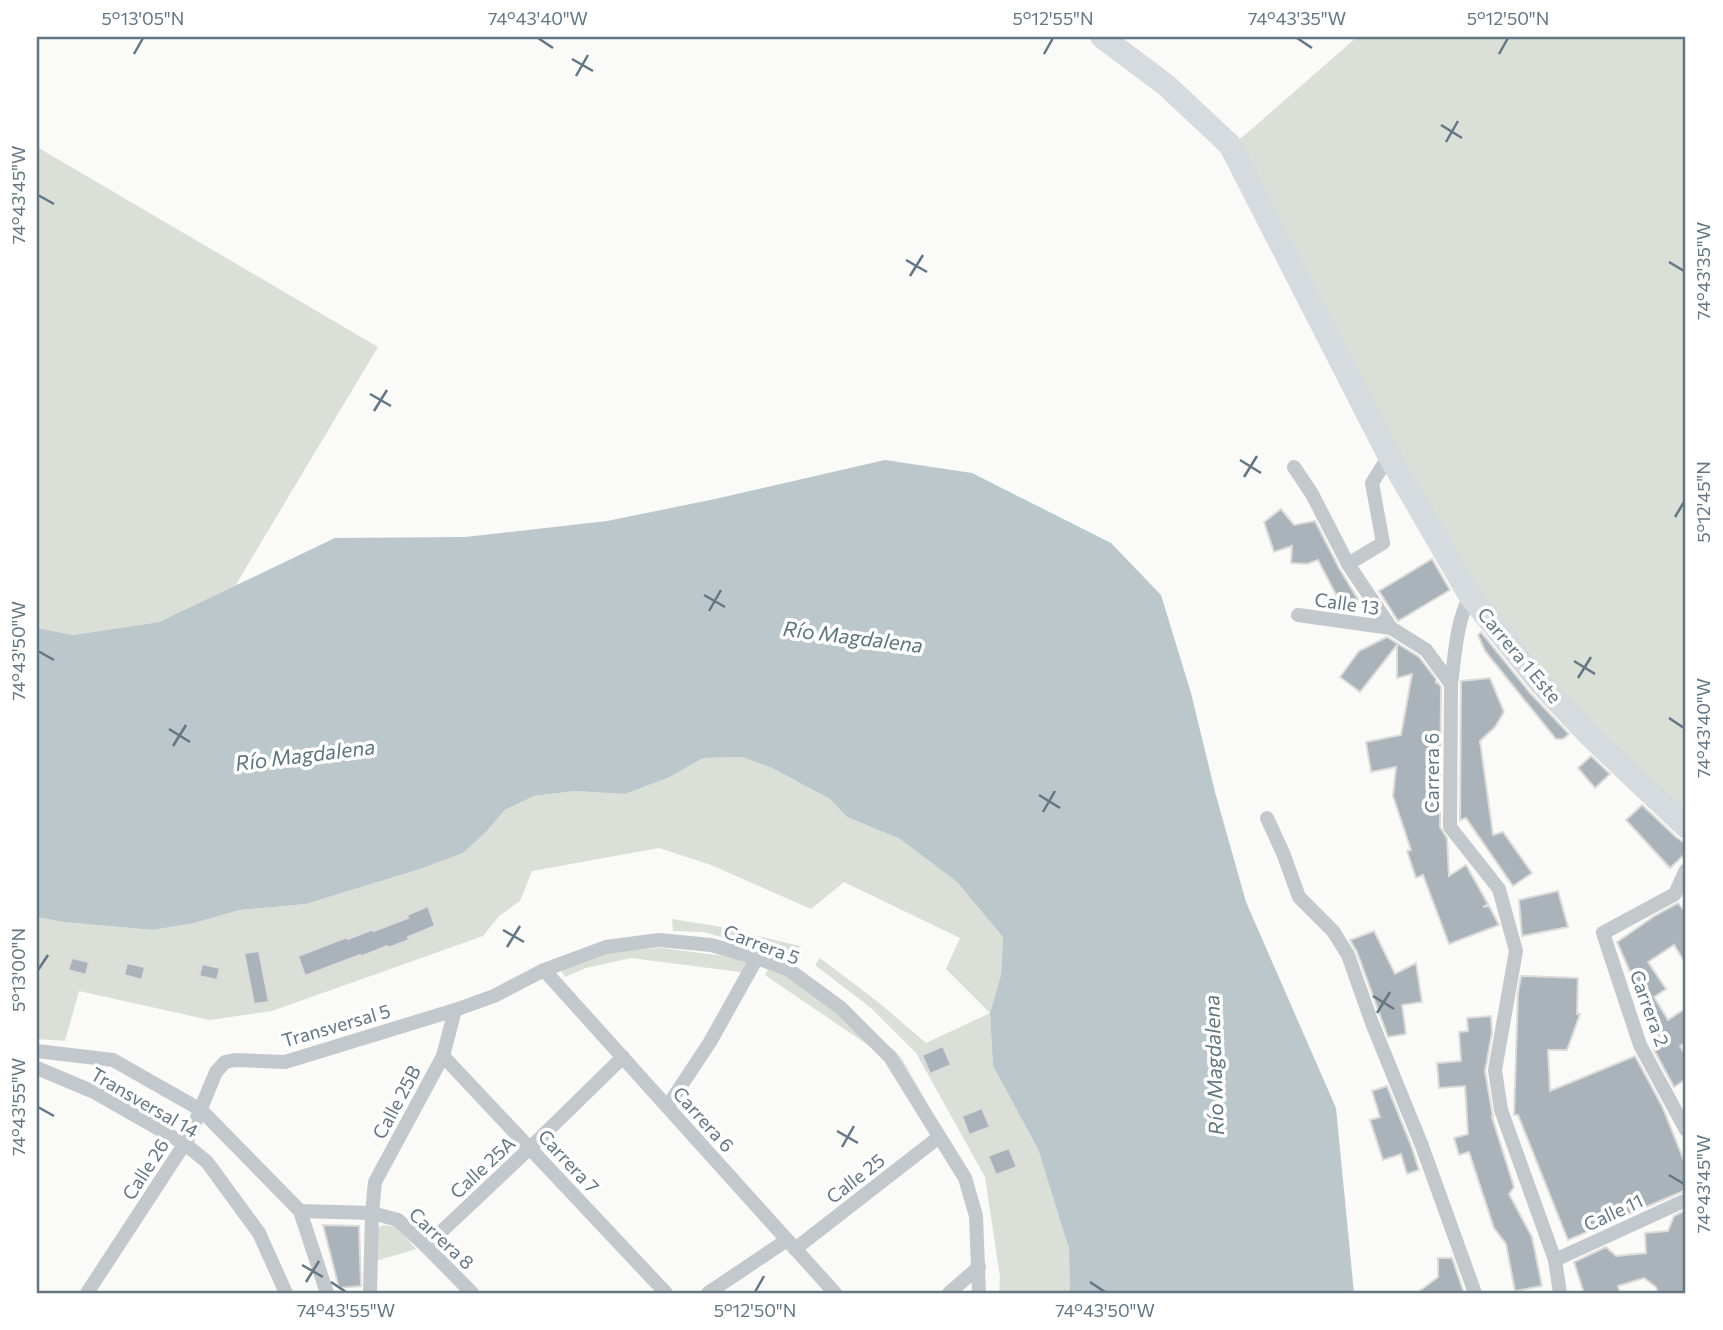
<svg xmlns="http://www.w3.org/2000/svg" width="1723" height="1330" font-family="Commissioner,sans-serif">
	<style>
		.green { fill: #dadfd7 }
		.water { fill: #bbc7cb }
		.building { fill: #aab3b9; stroke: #dcdcda; stroke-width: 2 }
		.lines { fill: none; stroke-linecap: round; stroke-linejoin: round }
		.street { stroke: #c3c8cc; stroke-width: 14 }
		.primary { stroke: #d6dbdf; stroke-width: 23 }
		.ticks { fill: none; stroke: #657683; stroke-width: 2.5 }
		.labels { text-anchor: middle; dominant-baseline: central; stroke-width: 7; stroke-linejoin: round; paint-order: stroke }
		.street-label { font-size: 19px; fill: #657683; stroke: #fff }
		.water-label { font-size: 21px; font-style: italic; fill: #60757c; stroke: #fff }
		.neatline { fill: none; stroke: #657683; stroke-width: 2.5 }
		.ticks-label { font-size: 18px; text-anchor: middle; fill: #657683 }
	</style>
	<rect width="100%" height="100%" fill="#fafaf8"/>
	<!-- green -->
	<g class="green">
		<path d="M1357 37H1686V827L1540 683 1389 456 1230 146 1246 134Z"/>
		<path d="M37 147 378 347 235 586 159 622 73 635 37 628Z"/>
		<path d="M742 757 772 768 830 799 847 817 900 839 957 882 1003 937 1001 975 990 1013 993 1066 1038 1149 1069 1249 1070 1293H999L1000 1277 985 1177 916 1053 871 1008 815 965 820 958 878 1002 926 1043 990 1013 946 969 960 938 844 882 811 909 711 865 659 848 532 871 520 901 499 916 483 936 272 1011 210 1020 79 991 65 1041 37 1039V917L63 922 153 930 194 923 240 910 306 904 420 869 463 853 485 833 505 810 534 796 575 791 625 794 670 777 703 758Z"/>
		<path d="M672 919 716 926 800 946 795 957 703 932 673 931Z"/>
		<path d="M662 948 754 960 748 973 631 958 586 968 565 977 560 969 609 952Z"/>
		<path d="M771 963 821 991 896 1052 902 1059 932 1112 884 1056 765 975Z"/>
		<path d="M384 1225 397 1227 416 1249 376 1261 377 1228Z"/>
	</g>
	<!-- water -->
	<path class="water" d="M885 460 972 473 1111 543 1161 595 1191 693 1215 792 1246 902 1336 1108 1354 1293H1070L1069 1249 1038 1149 993 1066 990 1013 1001 975 1003 937 957 882 900 839 847 817 830 799 772 768 742 757 703 758 670 777 625 794 575 791 534 796 505 810 485 833 463 853 420 869 306 904 240 910 194 923 153 930 63 922 37 917V628L73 635 159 622 335 538 465 537 607 521 715 499Z"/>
	<!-- building -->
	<g class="building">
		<path d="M1281 509 1294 525 1315 521 1339 568 1362 606 1345 612 1318 560 1307 564 1291 563 1292 546 1274 552 1264 522Z"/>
		<path d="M1432 559 1450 590 1398 621 1379 591Z"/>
		<path d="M1481 632 1530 693 1569 734 1563 739H1556L1485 651 1478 635Z"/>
		<path d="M1387 637 1419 657 1436 679V683H1438L1441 687 1440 827 1447 838 1449 876 1466 865 1488 904 1483 907 1489 906 1499 925 1449 944 1423 875 1416 878 1407 851 1411 850 1393 796 1396 767 1371 772 1366 742 1401 735 1412 674 1397 678V645L1360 692 1340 677 1359 651Z"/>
		<path d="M1490 678 1504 712 1495 727 1480 741 1493 835 1503 832 1532 873 1513 886 1466 818 1460 820 1461 681Z"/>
		<path d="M1591 756 1610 774 1595 788 1578 768Z"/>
		<path d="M1642 805 1676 837 1686 844V853L1670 868 1626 820Z"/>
		<path d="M1558 891 1568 927 1522 936 1519 900Z"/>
		<path d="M1678 903 1686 913V964L1674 945 1648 962 1666 989 1654 997 1668 1020 1686 1008V1042L1680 1046 1686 1056V1079L1674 1087 1653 1048 1662 1045 1617 942 1656 915Z"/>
		<path d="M428 906 435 926 408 937 409 940 388 948 387 946 360 957V955L305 976 298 956 347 937 348 939 374 929V931L408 918 407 915Z"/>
		<path d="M1374 931 1395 974 1416 963 1422 1002 1402 1005 1406 1034 1388 1037 1357 952 1350 940Z"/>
		<path d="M259 951 269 1002 254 1004 244 953Z"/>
		<path d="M72 958 89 962 86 975 68 970Z"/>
		<path d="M127 963 145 967 142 980 124 975Z"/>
		<path d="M202 964 220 968 217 980 199 976Z"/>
		<path d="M1521 976 1578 978 1577 1014H1580L1567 1050H1548L1550 1091 1635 1056 1662 1106 1686 1166V1190L1568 1240 1518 1115H1514L1518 993Z"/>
		<path d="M1491 1016 1492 1033 1485 1071 1493 1117H1492L1514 1187 1509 1194 1532 1237 1542 1286 1515 1291 1506 1244 1494 1228 1469 1152 1459 1155 1454 1138 1468 1134 1465 1086 1439 1088 1437 1063 1461 1061 1459 1032 1468 1031 1467 1018Z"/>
		<path d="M943 1046 951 1065 930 1074 922 1055Z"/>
		<path d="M1387 1086 1411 1145 1419 1170 1407 1174 1401 1154 1383 1160 1370 1120 1380 1117 1372 1091Z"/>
		<path d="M982 1108 990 1127 969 1135 962 1116Z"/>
		<path d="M1009 1148 1017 1167 996 1175 988 1156Z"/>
		<path d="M1686 1210V1293H1658L1656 1287 1644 1278 1618 1286 1620 1293H1584L1574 1262 1606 1247 1616 1256 1646 1253 1645 1233 1668 1231 1674 1216Z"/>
		<path d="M323 1225 359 1226 361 1286 339 1288Z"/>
		<path d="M1438 1258H1452L1464 1293H1417L1438 1277Z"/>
	</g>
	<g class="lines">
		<!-- street -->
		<g class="street">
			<path d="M1294 467 1312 494 1348 564 1391 628 1426 650 1451 684 1450 827 1499 889 1516 951 1495 1070 1501 1110 1555 1260 1560 1293"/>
			<path d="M1348 564 1383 543 1372 483 1389 456"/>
			<path d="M1298 615 1391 628"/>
			<path d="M1451 684C1455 655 1456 623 1470 596"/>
			<path d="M1267 818 1283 853 1299 897 1333 931 1348 955 1372 1023 1422 1146 1475 1293"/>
			<path d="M1686 870 1675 894 1603 933 1640 1045 1686 1130"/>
			<path d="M544 970 835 1293"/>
			<path d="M37 1051 113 1060 201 1110 300 1211 327 1293"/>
			<path d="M443 1056 666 1293"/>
			<path d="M37 1068 94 1092 185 1144 207 1162 259 1233 286 1293"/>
			<path d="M667 1107 710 1042 757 958"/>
			<path d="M300 1211 372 1213 398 1220 426 1246 472 1293"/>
			<path d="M426 1246 530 1148 623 1057"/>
			<path d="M795 1249 939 1137"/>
			<path d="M1555 1260 1686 1200"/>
			<path d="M87 1293 189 1137 216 1072 225 1062 235 1060 285 1062 455 1010 494 996 544 970 606 947 659 940 711 945 757 958 789 970 841 1008 890 1057 965 1178 976 1216 979 1293"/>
			<path d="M370 1293 372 1213 375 1182 443 1056 455 1010"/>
			<path d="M708 1293 787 1240"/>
			<path d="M949 1293 979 1267"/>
		</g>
		<!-- primary -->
		<path class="primary" d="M1102 37 1166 85 1230 145 1389 456 1470 596 1540 683 1591 737 1686 827"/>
	</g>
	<!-- ticks -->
	<path class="ticks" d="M538 38 553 48M1297 38 1312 48M134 54 143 38M1044 54 1053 38M1499 54 1508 38M572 59 593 71M576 76 588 55M1441 125 1462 138M1446 142 1458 121M38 195 54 204M906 260 927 272M1669 262 1684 271M910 276 923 255M370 394 391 406M374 411 387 390M1240 460 1261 473M1244 477 1257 456M1675 517 1684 502M704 595 725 607M709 611 721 590M38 651 54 660M1574 661 1595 674M1578 678 1591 657M1669 718 1684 728M169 729 190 742M173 746 186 725M1039 795 1060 808M1043 812 1055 791M503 930 524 942M507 947 520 926M38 970 48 955M1373 996 1394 1009M1377 1013 1390 992M38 1107 54 1116M837 1131 858 1143M842 1147 854 1126M1669 1175 1684 1184M302 1265 323 1277M306 1282 319 1261M331 1282 346 1292M1090 1282 1105 1292M755 1292 764 1276"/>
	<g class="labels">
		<!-- street labels -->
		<g class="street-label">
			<text transform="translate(1347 603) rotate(8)">Calle 13</text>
			<text transform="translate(1520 655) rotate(50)">Carrera 1 Este</text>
			<text transform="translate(1431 773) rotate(-90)">Carrera 6</text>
			<text transform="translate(762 944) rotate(21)">Carrera 5</text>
			<text transform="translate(1650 1008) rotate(70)">Carrera 2</text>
			<text transform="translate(336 1025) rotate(-16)">Transversal 5</text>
			<text transform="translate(145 1102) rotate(30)">Transversal 14</text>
			<text transform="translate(396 1102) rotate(-62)">Calle 25B</text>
			<text transform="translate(704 1119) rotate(48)">Carrera 6</text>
			<text transform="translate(569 1161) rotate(47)">Carrera 7</text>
			<text transform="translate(482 1167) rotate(-43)">Calle 25A</text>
			<text transform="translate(145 1169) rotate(-57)">Calle 26</text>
			<text transform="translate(855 1178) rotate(-38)">Calle 25</text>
			<text transform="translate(1613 1212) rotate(-25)">Calle 11</text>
			<text transform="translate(442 1238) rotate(43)">Carrera 8</text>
		</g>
		<!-- water labels -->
		<g class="water-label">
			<text transform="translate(853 636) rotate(7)">Río Magdalena</text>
			<text transform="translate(305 754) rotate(-7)">Río Magdalena</text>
			<text transform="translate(1213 1065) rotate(-92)">Río Magdalena</text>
		</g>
	</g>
	<!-- border -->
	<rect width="1723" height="1330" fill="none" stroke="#ffffff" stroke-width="77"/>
	<rect x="38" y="38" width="1646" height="1254" class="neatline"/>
	<g class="ticks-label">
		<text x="143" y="25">5°13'05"N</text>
		<text x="538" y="25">74°43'40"W</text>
		<text x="1053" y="25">5°12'55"N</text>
		<text x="1297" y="25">74°43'35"W</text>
		<text x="1508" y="25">5°12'50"N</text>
		<text transform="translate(19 195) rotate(-90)" y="6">74°43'45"W</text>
		<text transform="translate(1704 271) rotate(-90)" y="6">74°43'35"W</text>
		<text transform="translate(1704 502) rotate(-90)" y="6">5°12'45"N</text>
		<text transform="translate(19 651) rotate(-90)" y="6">74°43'50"W</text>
		<text transform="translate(1704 728) rotate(-90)" y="6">74°43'40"W</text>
		<text transform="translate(19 970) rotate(-90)" y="6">5°13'00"N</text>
		<text transform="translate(19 1107) rotate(-90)" y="6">74°43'55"W</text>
		<text transform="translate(1704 1184) rotate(-90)" y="6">74°43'45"W</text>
		<text x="346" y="1317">74°43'55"W</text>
		<text x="755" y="1317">5°12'50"N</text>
		<text x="1105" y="1317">74°43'50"W</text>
	</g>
</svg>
